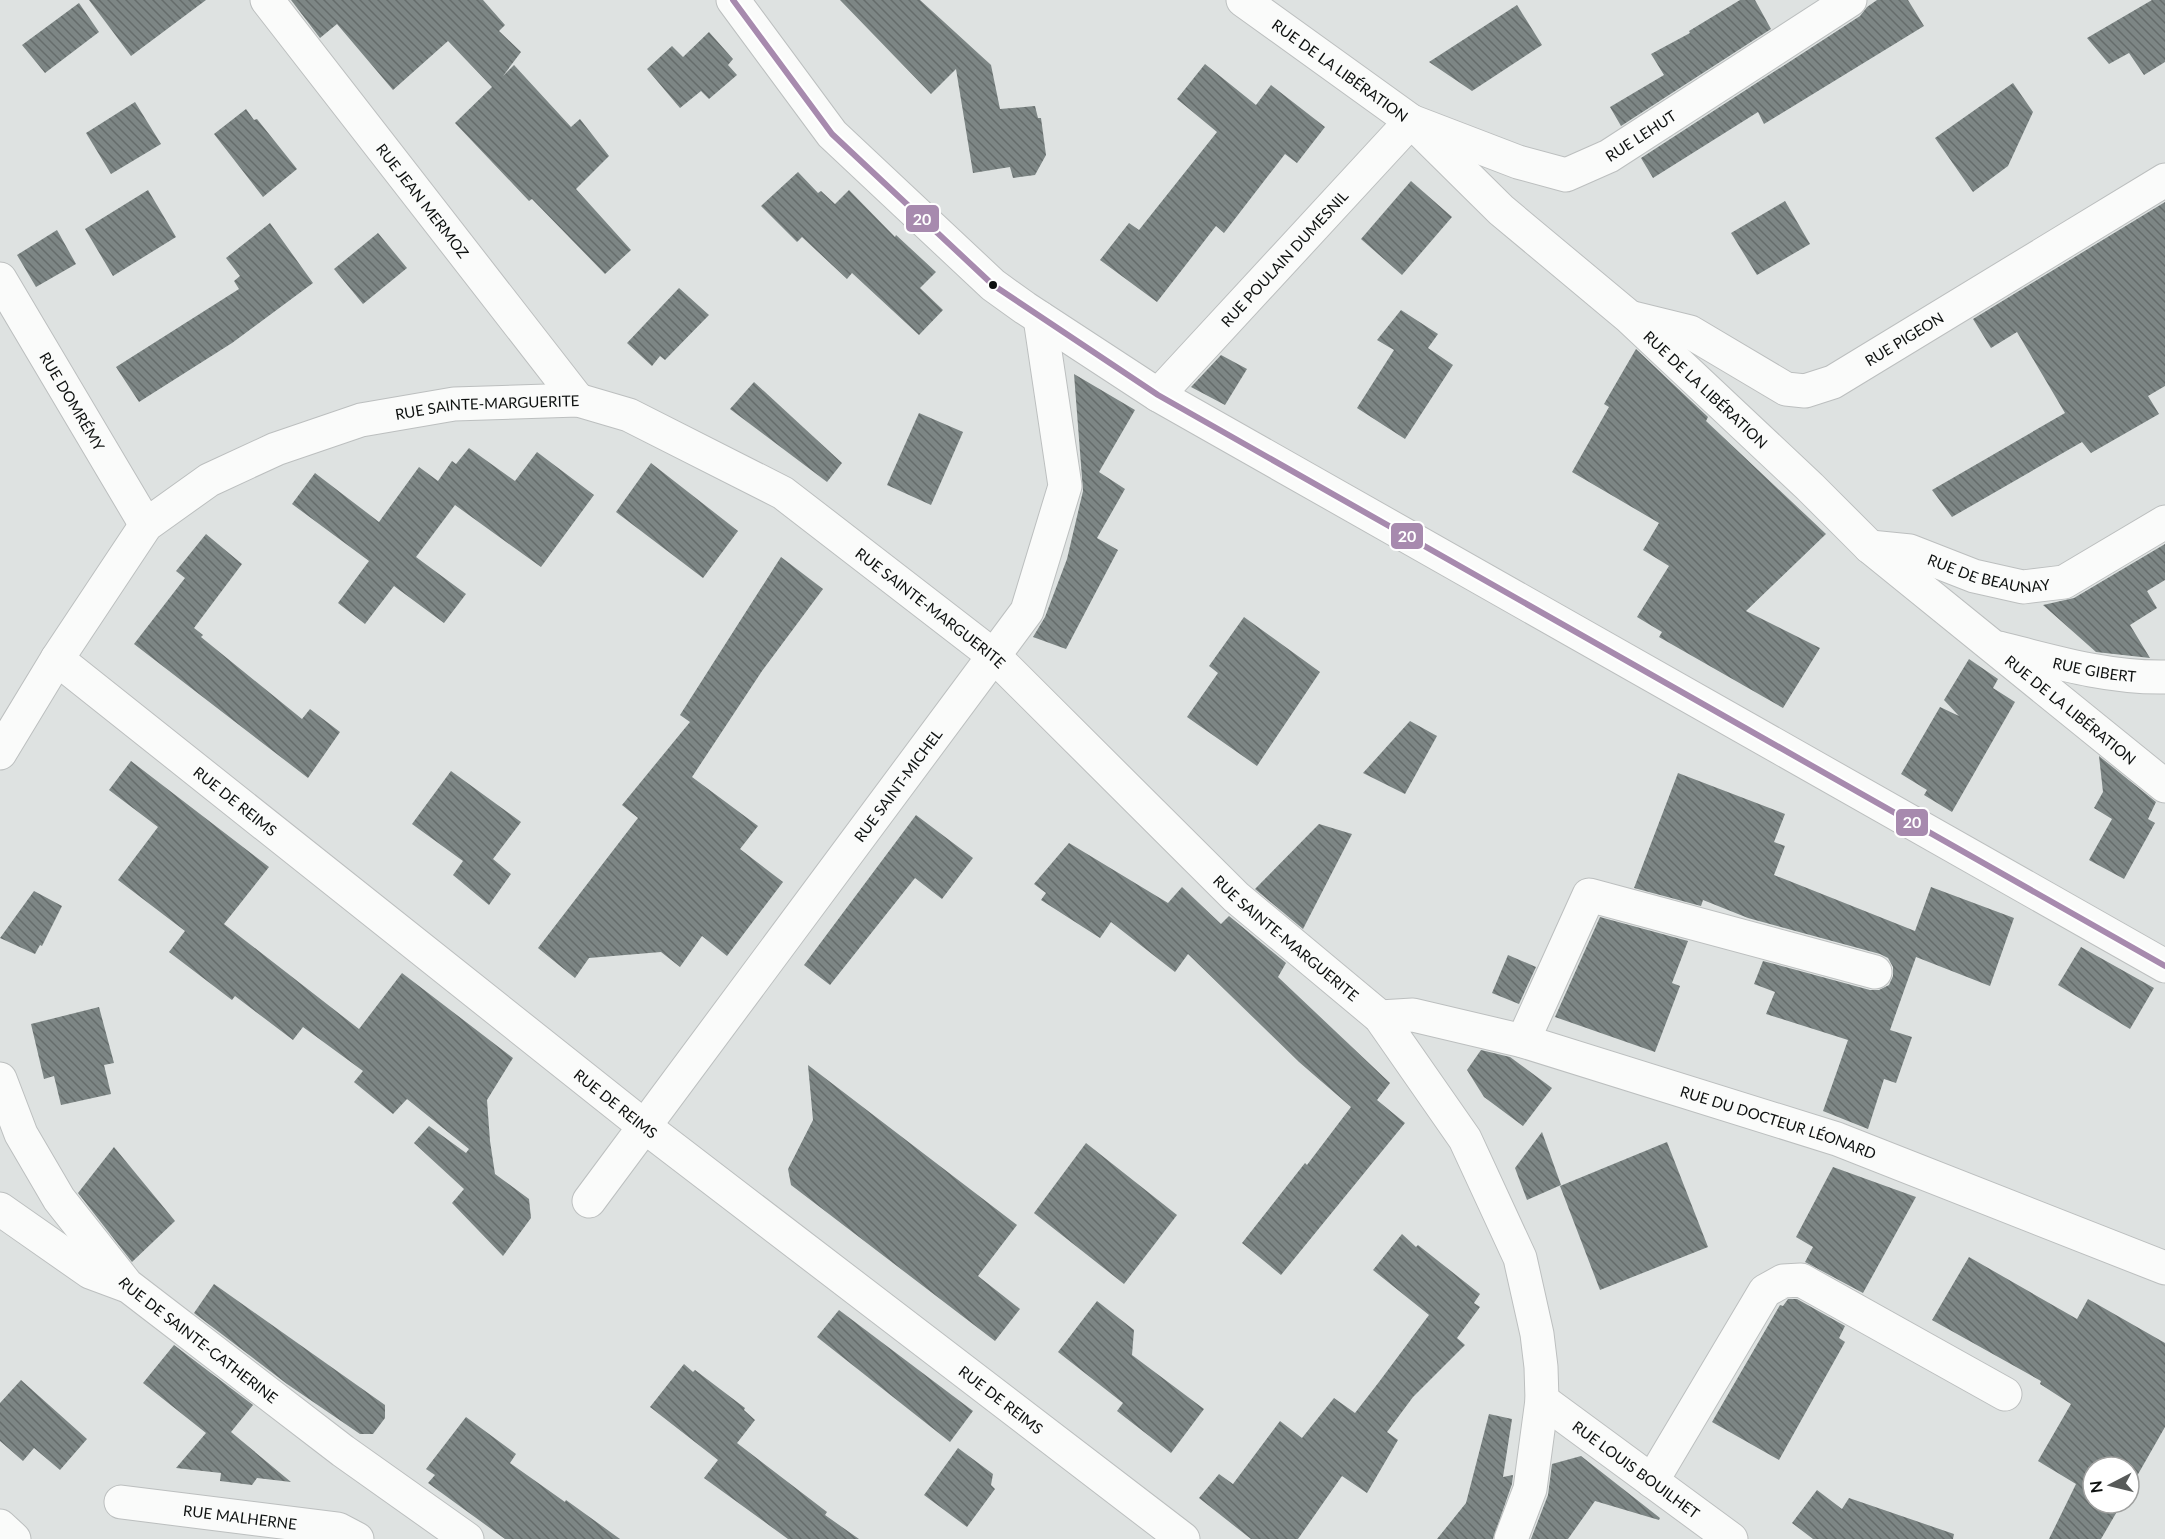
<svg xmlns="http://www.w3.org/2000/svg" width="2165" height="1539" font-family="Lato,sans-serif">
	<style>
		.building { fill: url(#building-back-hatch) }
		.lines { fill: none; stroke-linecap: round; stroke-linejoin: round }
		.minor-casing { stroke: #bcbfbf; stroke-width: 35 }
		.minor { stroke: #fafbfa; stroke-width: 33 }
		.bus-1-casing { stroke: #fff; stroke-width: 10 }
		.bus-1 { stroke: #a78aae; stroke-width: 6 }
		.bus-dot { fill: #0e1110; stroke: #fff; stroke-width: 2 }
		.labels { text-anchor: middle; dominant-baseline: central; stroke-width: 6; stroke-linejoin: round; paint-order: stroke }
		.street-label { font-size: 15px; fill: #0e1110; stroke: #fff }
		.line-badge { stroke: #fff; stroke-width: 2 }
		.badge-label { font-size: 16px; text-anchor: middle; font-weight: bold; fill: #fff }
	</style>
	<defs>
		<pattern id="building-back-hatch" width="6" height="6" patternUnits="userSpaceOnUse" patternTransform="scale(1.5)"><rect width="6" height="6" fill="#7d8685"/><path d="M-1 5l2 2M0 0l6 6M5-1l2 2" fill="none" stroke="#656c6b"/></pattern>
	</defs>
	<rect width="100%" height="100%" fill="#dee2e1"/>
	<!-- building -->
	<g class="building">
		<path d="M89 0H206L131 56Z"/>
		<path d="M291 0H483L505 25 499 31 521 52 503 76 514 65 571 127 580 119 609 156 576 189 631 250 605 274 532 199 529 201 455 123 492 87 448 41 393 90 337 24 320 38Z"/>
		<path d="M840 0H920L991 65 1000 109 1035 106 1038 118H1041L1046 155 1035 175 1013 178 1010 167 973 173 956 69 931 94Z"/>
		<path d="M1740 0H1755L1771 29 1621 126 1610 107 1664 75 1651 54 1690 33 1689 31Z"/>
		<path d="M1877 0H1908L1924 26 1764 124 1758 112 1653 178 1641 158 1860 16 1867 7Z"/>
		<path d="M2152 0H2165V62L2144 75 2129 53 2109 64 2087 38Z"/>
		<path d="M79 3 99 32 45 73 22 45Z"/>
		<path d="M1517 5 1542 45 1472 91 1429 62Z"/>
		<path d="M709 32 733 59 728 65 737 75 709 99 701 91 680 108 647 69 672 46 683 57Z"/>
		<path d="M1205 64 1256 105 1271 85 1325 127 1297 163 1285 154 1224 233 1216 226 1157 302 1100 260 1129 223 1139 230 1217 132 1177 99Z"/>
		<path d="M2013 83 2033 112 2008 166 1973 192 1935 138Z"/>
		<path d="M135 102 161 144 111 174 86 133Z"/>
		<path d="M246 109 254 120 257 119 297 169 263 197 214 134Z"/>
		<path d="M798 172 818 193 821 191 835 204 849 190 895 237 896 235 936 272 920 288 943 310 919 335 852 273 847 279 802 237 797 242 761 206Z"/>
		<path d="M1411 181 1452 217 1402 275 1361 239Z"/>
		<path d="M148 190 176 237 113 276 85 229Z"/>
		<path d="M1785 201 1810 244 1757 275 1731 233Z"/>
		<path d="M2165 202V386L2148 396 2159 414 2091 453 2082 442 1952 517 1932 490 2065 413 2017 332 1991 348 1973 319Z"/>
		<path d="M270 223 313 283 232 343 139 402 116 367 239 289 234 281 240 276 226 258Z"/>
		<path d="M57 230 76 264 36 287 17 255Z"/>
		<path d="M378 233 407 268 363 304 334 269Z"/>
		<path d="M679 288 709 315 665 360 660 356 652 366 627 343Z"/>
		<path d="M1401 310 1438 334 1428 348 1453 365 1405 439 1357 408 1394 350 1377 340Z"/>
		<path d="M1636 349 1708 417 1706 421 1826 534 1746 611 1820 648 1783 708 1659 637 1662 632 1637 617 1669 566 1643 550 1659 523 1572 472 1609 407 1604 404Z"/>
		<path d="M1221 355 1247 369 1225 405 1191 387Z"/>
		<path d="M1074 374 1135 410 1099 472 1125 489 1097 538 1118 550 1066 649 1033 637 1045 617 1067 559 1083 491Z"/>
		<path d="M754 382 842 463 827 482 730 409Z"/>
		<path d="M919 413 963 432 931 505 887 485Z"/>
		<path d="M469 448 515 481 537 452 594 495 541 567 455 505 416 557 466 594 444 623 394 586 365 624 338 603 369 561 292 504 315 473 379 522 419 467 438 481 452 461 456 464Z"/>
		<path d="M651 463 738 531 703 578 616 512Z"/>
		<path d="M206 534 242 564 194 628 203 635 201 637 302 719 310 709 340 732 308 778 134 644 185 578 176 571Z"/>
		<path d="M2165 544V580L2147 591 2157 608 2130 625 2150 658 2096 652 2043 605 2074 598Z"/>
		<path d="M781 557 823 589 762 671 692 777 758 826 740 849 783 882 727 956 702 936 680 967 661 952 589 958 575 978 538 948 638 818 622 805 690 722 680 715Z"/>
		<path d="M1244 617 1320 672 1257 766 1187 717 1218 673 1209 666Z"/>
		<path d="M1969 659 1998 679 1993 688 2015 702 1952 812 1924 795 1927 790 1901 774 1940 707 1959 716 1944 700Z"/>
		<path d="M1410 721 1437 736 1405 794 1363 773Z"/>
		<path d="M2099 756 2156 802 2148 819 2155 823 2124 879 2089 860 2112 819 2094 808 2103 792Z"/>
		<path d="M131 761 269 867 224 924 359 1029 402 973 513 1058 487 1100 490 1141 495 1174 529 1199 531 1218 503 1256 452 1203 464 1189 414 1143 429 1126 466 1153 469 1149 407 1099 393 1114 354 1082 363 1071 303 1027 293 1040 235 996 232 1000 169 952 185 931 118 880 158 827 109 790Z"/>
		<path d="M451 771 521 822 493 859 511 874 489 905 453 875 463 861 412 824Z"/>
		<path d="M1678 773 1785 814 1774 842 1785 846 1774 875 1915 931 1931 887 2014 918 1990 986 1916 957 1890 1030 1912 1037 1896 1083 1884 1079 1868 1129 1823 1111 1848 1040 1766 1014 1775 992 1754 984 1763 961 1870 990H1879L1889 985 1893 976V967L1888 958 1880 954 1748 918 1703 900 1701 906 1634 888Z"/>
		<path d="M916 815 973 858 942 899 915 878 830 985 804 965Z"/>
		<path d="M1319 824 1352 834 1303 929 1255 889Z"/>
		<path d="M1069 843 1168 903 1182 887 1221 924 1229 916 1286 963 1278 977 1390 1083 1377 1100 1405 1123 1281 1275 1242 1243 1305 1163 1307 1165 1351 1107 1299 1062 1188 954 1175 972 1111 922 1100 938 1041 900 1046 893 1034 884Z"/>
		<path d="M34 891 62 906 42 946 40 945 35 954 0 938Z"/>
		<path d="M1600 917 1688 941 1672 983 1680 986 1655 1052 1555 1017Z"/>
		<path d="M2081 947 2154 988 2130 1029 2058 985Z"/>
		<path d="M1508 955 1536 967 1519 1004 1492 993Z"/>
		<path d="M99 1007 114 1063 104 1065 111 1094 61 1105 54 1076 44 1079 31 1024Z"/>
		<path d="M1481 1050 1510 1057 1552 1088 1523 1126 1484 1097 1467 1070Z"/>
		<path d="M808 1065 1017 1225 978 1276 1020 1309 995 1341 791 1185 788 1169 813 1120Z"/>
		<path d="M1542 1132 1561 1185 1527 1200 1515 1168Z"/>
		<path d="M1667 1142 1708 1247 1600 1290 1560 1186Z"/>
		<path d="M1086 1143 1177 1215 1124 1284 1034 1213Z"/>
		<path d="M114 1147 175 1221 132 1262 78 1193Z"/>
		<path d="M1833 1167 1916 1197 1863 1293 1805 1262 1813 1247 1796 1237Z"/>
		<path d="M1402 1234 1416 1247 1418 1245 1480 1294 1474 1303 1480 1307 1457 1338 1465 1345 1413 1397 1387 1432 1398 1440 1367 1493 1342 1476 1298 1539H1251L1199 1498 1219 1474 1233 1484 1280 1421 1302 1438 1334 1398 1355 1413 1379 1382 1429 1315 1373 1270Z"/>
		<path d="M1969 1257 2077 1319 2088 1299 2165 1343V1427L2129 1490V1467H2093V1503H2122L2101 1539H2049L2076 1484 2038 1461 2071 1404 2040 1384 2041 1381 1932 1320Z"/>
		<path d="M214 1284 385 1405V1418L373 1434H360L287 1384 194 1313Z"/>
		<path d="M1788 1299H1797L1845 1326 1839 1338 1845 1342 1779 1460 1712 1422 1780 1305 1783 1306Z"/>
		<path d="M1097 1301 1134 1330 1132 1355 1204 1409 1171 1453 1117 1411 1123 1403 1058 1352Z"/>
		<path d="M839 1310 973 1411 950 1442 817 1337Z"/>
		<path d="M174 1345 253 1405 231 1432 291 1482 257 1478 252 1485 220 1481 221 1473 176 1468 206 1433 143 1383Z"/>
		<path d="M684 1364 693 1372 695 1370 745 1408 744 1410 755 1420 737 1443 827 1512 825 1515 859 1539H788L704 1478 718 1460 650 1407Z"/>
		<path d="M21 1380 87 1439 60 1470 34 1448 23 1461 0 1441V1403Z"/>
		<path d="M1489 1414 1512 1419 1503 1477 1513 1475 1512 1484 1493 1539H1437L1466 1503Z"/>
		<path d="M466 1417 516 1454 510 1463 565 1502 566 1500 620 1539H505L428 1483 435 1475 426 1469Z"/>
		<path d="M958 1448 993 1474 991 1485 995 1489 967 1527 924 1495Z"/>
		<path d="M1581 1456 1660 1518 1659 1520 1595 1501 1568 1539H1531L1548 1495 1552 1464Z"/>
		<path d="M1817 1490 1842 1509 1849 1498 1954 1534 1953 1539H1813L1792 1523Z"/>
	</g>
	<g class="lines">
		<defs>
			<g id="minor">
				<path id="s1" d="M267 0 578 400"/>
				<path d="M733 0 832 134 993 285 1025 308 1158 395 2165 966"/>
				<path id="s2" d="M1243 0 1411 121 1501 210 1628 316 1810 487 1870 547 2165 786"/>
				<path id="s3" d="M0 279 146 525"/>
				<path id="s4" d="M1633 318 1690 332 1786 389 1805 391 1833 382 2165 180"/>
				<path id="s5" d="M1158 395 1411 121 1518 162 1566 175 1609 156 1850 0"/>
				<path id="s6" d="M1870 547 1910 551 1974 576 2023 587 2064 582 2165 522"/>
				<path id="s7" d="M1999 648C2054 662 2108 678 2165 677"/>
				<path id="s8" d="M57 659 644 1126 1183 1539"/>
				<path id="s9" d="M0 753 57 659 146 525 209 480 276 449 361 420 454 404 578 400 629 415 783 493 994 656 1236 897 1380 1017 1465 1139 1520 1258 1537 1334 1541 1367 1542 1400 1530 1489 1511 1539"/>
				<path id="s10" d="M1380 1017 1413 1015 1523 1041 1837 1139 2165 1268"/>
				<path d="M1523 1041 1589 895 1875 972"/>
				<path id="s11" d="M0 1079 21 1134 59 1199 127 1285 343 1451 467 1539"/>
				<path id="s12" d="M589 1201 1027 611 1065 486 1040 318"/>
				<path d="M0 1209 90 1272 125 1285"/>
				<path id="s13" d="M1542 1400 1731 1539"/>
				<path d="M1652 1481 1765 1291 1783 1281 1801 1280 2005 1394"/>
				<path id="s14" d="M121 1502 338 1529 357 1539"/>
				<path d="M0 1526 14 1539"/>
			</g>
		</defs>
		<!-- minor casing -->
		<use href="#minor" class="minor-casing"/>
		<!-- minor -->
		<use href="#minor" class="minor"/>
		<defs>
			<path id="bus-1" d="M733 0 832 134 993 285 1158 395 2165 966"/>
		</defs>
		<!-- bus-1 casing -->
		<use href="#bus-1" class="bus-1-casing"/>
		<!-- bus-1 -->
		<use href="#bus-1" class="bus-1"/>
	</g>
	<!-- markers -->
	<circle class="bus-dot" cx="993" cy="285" r="5"/>
	<g class="labels">
		<!-- street labels -->
		<g class="street-label">
			<text stroke="none"><textPath href="#s2" startOffset="120">RUE DE LA LIBÉRATION</textPath></text>
			<text stroke="none"><textPath href="#s5" startOffset="622">RUE LEHUT</textPath></text>
			<text stroke="none"><textPath href="#s1" startOffset="254">RUE JEAN MERMOZ</textPath></text>
			<text stroke="none"><textPath href="#s5" startOffset="186">RUE POULAIN DUMESNIL</textPath></text>
			<text stroke="none"><textPath href="#s4" startOffset="302">RUE PIGEON</textPath></text>
			<text stroke="none"><textPath href="#s2" startOffset="606">RUE DE LA LIBÉRATION</textPath></text>
			<text stroke="none"><textPath href="#s3" startOffset="142">RUE DOMRÉMY</textPath></text>
			<text stroke="none"><textPath href="#s9" startOffset="639">RUE SAINTE-MARGUERITE</textPath></text>
			<text stroke="none"><textPath href="#s6" startOffset="123">RUE DE BEAUNAY</textPath></text>
			<text stroke="none"><textPath href="#s9" startOffset="1143">RUE SAINTE-MARGUERITE</textPath></text>
			<text stroke="none"><textPath href="#s7" startOffset="98">RUE GIBERT</textPath></text>
			<text stroke="none"><textPath href="#s2" startOffset="1092">RUE DE LA LIBÉRATION</textPath></text>
			<text stroke="none"><textPath href="#s12" startOffset="518">RUE SAINT-MICHEL</textPath></text>
			<text stroke="none"><textPath href="#s8" startOffset="228">RUE DE REIMS</textPath></text>
			<text stroke="none"><textPath href="#s9" startOffset="1629">RUE SAINTE-MARGUERITE</textPath></text>
			<text stroke="none"><textPath href="#s8" startOffset="714">RUE DE REIMS</textPath></text>
			<text stroke="none"><textPath href="#s10" startOffset="414">RUE DU DOCTEUR LÉONARD</textPath></text>
			<text stroke="none"><textPath href="#s11" startOffset="334">RUE DE SAINTE-CATHERINE</textPath></text>
			<text stroke="none"><textPath href="#s8" startOffset="1200">RUE DE REIMS</textPath></text>
			<text stroke="none"><textPath href="#s13" startOffset="117">RUE LOUIS BOUILHET</textPath></text>
			<text stroke="none"><textPath href="#s14" startOffset="120">RUE MALHERNE</textPath></text>
		</g>
	</g>
	<g class="line-badge">
		<rect x="905" y="204" width="35" height="29" rx="6" fill="#a78aae"/>
		<rect x="1390" y="522" width="34" height="28" rx="6" fill="#a78aae"/>
		<rect x="1895" y="808" width="34" height="29" rx="6" fill="#a78aae"/>
	</g>
	<g class="badge-label">
		<text x="922" y="225">20</text>
		<text x="1407" y="542">20</text>
		<text x="1912" y="828">20</text>
	</g>
	<!-- north arrow -->
	<g transform="translate(2111 1485) rotate(263)"><circle r="28" fill="#ffffff" stroke="#9fa09f" stroke-width="1.5"/>
	<path d="M0-4.5L10 22L0 15L-10 22Z" fill="#575a59"/>
	<text y="-9" font-size="16" font-weight="bold" text-anchor="middle" fill="#0e1110">N</text>
	</g>
</svg>
